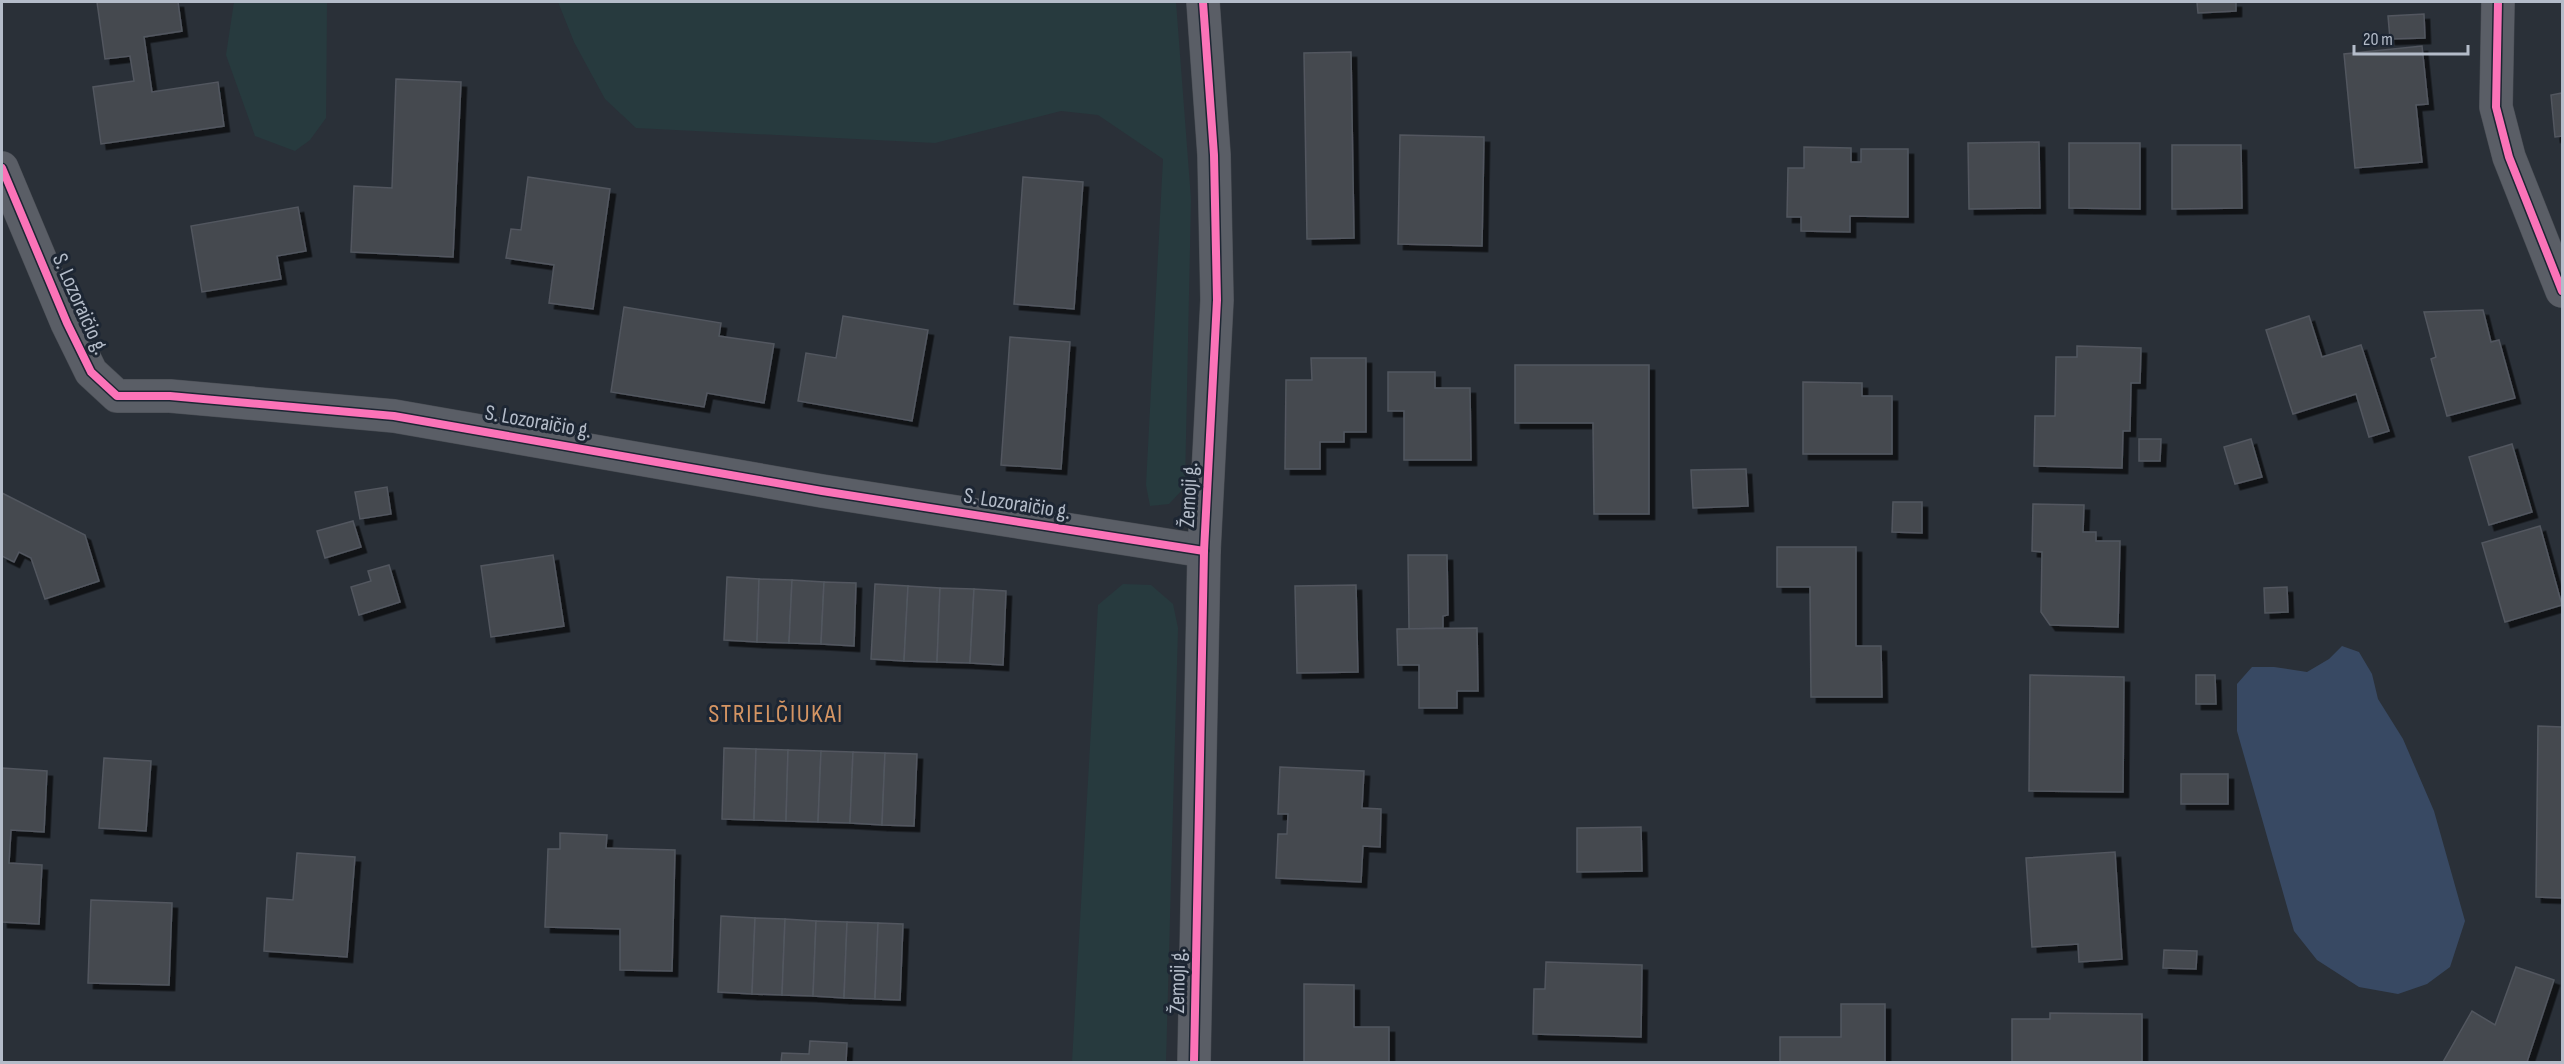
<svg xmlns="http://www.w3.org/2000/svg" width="2564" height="1064" font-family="'Sofia Sans Condensed',sans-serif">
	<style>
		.green { fill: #273a3e }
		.water { fill: #384963 }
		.building { fill: #444950; stroke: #52575f; stroke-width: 1.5; filter: url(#shadow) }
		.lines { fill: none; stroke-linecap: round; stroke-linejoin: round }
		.minor-casing { stroke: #484c53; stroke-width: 34 }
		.minor { stroke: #5a5e66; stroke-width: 33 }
		.cycleway-casing { stroke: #1d2633; stroke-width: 11 }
		.cycleway { stroke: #fb73b8; stroke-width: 8 }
		.labels { text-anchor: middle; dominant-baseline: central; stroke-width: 6; stroke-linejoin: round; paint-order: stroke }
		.street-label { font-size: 22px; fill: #b4bcc9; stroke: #1d2633 }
		.quarter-label { font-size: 26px; letter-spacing: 1.5px; fill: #d59563; stroke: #1d2633 }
	</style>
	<defs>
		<filter id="shadow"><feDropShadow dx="5.5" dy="5.5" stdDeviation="0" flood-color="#0009"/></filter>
	</defs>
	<rect width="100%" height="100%" fill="#2a3038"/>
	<!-- green -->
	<g class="green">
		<path d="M234 2H327L326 118 310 140 295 151 255 136 226 55Z"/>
		<path d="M558 2H1176L1191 199 1185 487 1169 504 1150 506 1146 485 1163 159 1098 115 1061 111 935 143 636 128 605 99 574 42Z"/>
		<path d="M1123 584 1151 585 1173 604 1178 628 1166 1062H1072L1098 605Z"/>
	</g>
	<!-- water -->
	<path class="water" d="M2342 646 2359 652 2372 674 2378 699 2403 739 2434 811 2465 921 2450 967 2427 984 2398 994 2359 987 2317 960 2294 931 2237 731V684L2252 667H2274L2307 672 2329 659Z"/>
	<!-- building -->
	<g class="building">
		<path d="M97 2H178L182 31 144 37 152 92 218 82 224 126 101 144 93 87 134 81 130 56 105 59Z"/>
		<path d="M2197 2H2236V11L2198 13Z"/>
		<path d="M2424 14 2425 38 2390 39 2388 16Z"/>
		<path d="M2422 46 2428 104 2416 105 2422 162 2355 168 2344 54Z"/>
		<path d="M1351 52 1354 238 1307 239 1304 53Z"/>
		<path d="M396 79 461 82 453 257 351 252 354 186 392 188Z"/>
		<path d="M2562 93V136L2555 137 2551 95Z"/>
		<path d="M1400 135 1484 137 1482 246 1398 244Z"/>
		<path d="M2039 142 2040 208 1969 209 1968 143Z"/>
		<path d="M2069 143H2140V209L2069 208Z"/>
		<path d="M2172 145H2241L2242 208 2172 209Z"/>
		<path d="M1804 147 1851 148V162H1861V149H1908V217L1850 216V232L1801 231V217H1787L1788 168H1804Z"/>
		<path d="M528 177 610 189 593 309 549 303 554 265 506 258 511 229 521 230Z"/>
		<path d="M1023 177 1083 182 1074 309 1014 304Z"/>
		<path d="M298 207 306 251 277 256 281 279 202 292 191 226Z"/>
		<path d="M624 307 721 323 719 336 774 344 764 403 707 393 704 407 611 392Z"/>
		<path d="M2483 310 2491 342 2499 340 2515 398 2447 416 2431 359 2436 357 2424 312Z"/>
		<path d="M843 316 928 330 912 421 798 401 806 353 836 358Z"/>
		<path d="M2309 316 2322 357 2361 345 2389 431 2369 437 2356 394 2293 414 2266 330Z"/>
		<path d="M1010 337 1070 342 1061 469 1001 465Z"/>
		<path d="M2077 346 2141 348 2140 383H2131L2130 431H2123L2122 468 2034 466 2035 416H2055L2056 357H2077Z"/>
		<path d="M1311 358H1366V432H1344V442H1320V469H1285L1286 380H1312Z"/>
		<path d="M1515 365H1649V514H1594L1593 423H1515Z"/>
		<path d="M1388 372H1435V388H1470L1471 460H1404V411H1388Z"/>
		<path d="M1803 382 1862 383V396H1892V454H1803Z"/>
		<path d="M2139 439H2161L2160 461H2139Z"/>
		<path d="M2251 439 2262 477 2235 484 2224 447Z"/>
		<path d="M2512 444 2532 512 2489 525 2469 457Z"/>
		<path d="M1746 469 1748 506 1693 508 1691 470Z"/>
		<path d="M387 487 391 514 360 519 355 492Z"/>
		<path d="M2 493 85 535 99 581 45 599 31 558 19 552 14 562 2 556Z"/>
		<path d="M1893 502H1922V533L1892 532Z"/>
		<path d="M2033 504 2084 505 2083 532H2096V541H2120L2118 627 2050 625 2041 612 2042 552 2032 551Z"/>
		<path d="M353 521 361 547 325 558 317 531Z"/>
		<path d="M2540 526 2562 605 2505 622 2482 543Z"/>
		<path d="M1777 547H1856V646H1881L1882 697H1811L1810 587H1777Z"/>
		<path d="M553 555 564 626 491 637 481 566Z"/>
		<path d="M1408 555H1447L1448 615 1443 616V628L1409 629Z"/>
		<path d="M389 565 400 602 359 615 351 587 371 581 368 571Z"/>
		<path d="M727 577 759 579 757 642 724 640Z"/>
		<path d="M759 579 792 580 789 643 757 642Z"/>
		<path d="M792 580 824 582 821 644 789 643Z"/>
		<path d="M824 582 856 583 854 646 821 644Z"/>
		<path d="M875 584 908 586 904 661 871 659Z"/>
		<path d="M1356 585 1358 672 1297 673 1295 586Z"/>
		<path d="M908 586 940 588 937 662 904 661Z"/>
		<path d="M2287 587 2288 612 2265 613 2264 588Z"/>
		<path d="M940 588 974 589 970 663 937 662Z"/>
		<path d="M974 589 1006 591 1003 665 970 663Z"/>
		<path d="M1477 628 1478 691H1457V708H1419V665H1398L1397 629Z"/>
		<path d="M2030 675 2124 677 2123 792 2029 791Z"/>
		<path d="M2196 675H2215L2216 704H2196Z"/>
		<path d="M2538 726 2562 727V898L2536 897Z"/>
		<path d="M724 748 756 749 754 820 722 819Z"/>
		<path d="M756 749 788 750 786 821 754 820Z"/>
		<path d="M788 750 821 751 818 822 786 821Z"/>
		<path d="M821 751 853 752 850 823 818 822Z"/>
		<path d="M853 752 885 753 882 825 850 823Z"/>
		<path d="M885 753 917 754 914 826 882 825Z"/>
		<path d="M104 758 151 761 146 831 99 828Z"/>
		<path d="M1280 767 1364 771 1362 808 1381 809 1380 847 1363 846 1361 882 1276 878 1278 834H1287L1288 814H1278Z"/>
		<path d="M2 768 47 771 44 832 11 830 9 863 42 865 39 924 2 922Z"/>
		<rect x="2181" y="774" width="47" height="30"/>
		<path d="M1641 827 1642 871 1577 872V828Z"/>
		<path d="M560 833 607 835 606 848 675 850 672 971 620 970V929L545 927 548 849H560Z"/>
		<path d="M2115 852 2122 959 2079 962 2078 944 2032 947 2026 858Z"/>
		<path d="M297 853 355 857 347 957 264 951 267 898 293 900Z"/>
		<path d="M91 900 172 903 169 985 88 983Z"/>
		<path d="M721 916 755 918 752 994 718 992Z"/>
		<path d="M755 918 785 919 782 995 752 994Z"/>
		<path d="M785 919 816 921 813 996 782 995Z"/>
		<path d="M816 921 847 922 844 998 813 996Z"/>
		<path d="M847 922 878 923 875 999 844 998Z"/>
		<path d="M878 923 903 924 900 1000 875 999Z"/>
		<path d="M2164 950 2197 951 2196 969 2163 968Z"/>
		<path d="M1546 962 1642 965 1641 1037 1533 1034 1534 989H1545Z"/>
		<path d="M2516 967 2554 980 2527 1062H2443L2472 1011 2495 1025Z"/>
		<path d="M1304 984 1354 985V1027H1389V1062H1304Z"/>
		<path d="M1841 1004H1885V1062H1780V1037H1841Z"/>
		<path d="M2050 1013 2142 1014V1062H2012V1019H2050Z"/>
		<path d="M810 1041 847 1043 846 1062H781L782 1053 809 1054Z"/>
	</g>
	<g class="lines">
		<defs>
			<g id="minor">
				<path d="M2498 2 2496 107 2509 157 2562 291"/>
				<path d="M2 168 67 323 91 372 117 396H170L394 416 822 491 1204 551"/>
				<path d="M1194 1062 1204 551 1217 300 1214 155 1203 2"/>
			</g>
		</defs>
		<!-- minor casing -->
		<use href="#minor" class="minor-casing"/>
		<!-- minor -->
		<use href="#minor" class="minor"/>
		<defs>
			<g id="cycleway">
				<path d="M2498 2 2496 107 2509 157 2562 291"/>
				<path d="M2 168 67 323 91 372 117 396H170L394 416 822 491 1204 551"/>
				<path d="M1194 1062 1204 551 1217 300 1214 155 1203 2"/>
			</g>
		</defs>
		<!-- cycleway casing -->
		<use href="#cycleway" class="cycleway-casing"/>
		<!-- cycleway -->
		<use href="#cycleway" class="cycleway"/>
	</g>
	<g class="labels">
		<!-- street labels -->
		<g class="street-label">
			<text transform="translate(80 304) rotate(66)">S. Lozoraičio g.</text>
			<text transform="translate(538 422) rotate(10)">S. Lozoraičio g.</text>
			<text transform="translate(1189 495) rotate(-87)">Žemoji g.</text>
			<text transform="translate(1017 504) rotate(9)">S. Lozoraičio g.</text>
			<text transform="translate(1178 981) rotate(-89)">Žemoji g.</text>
		</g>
		<!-- quarter labels -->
		<g class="quarter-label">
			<text x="776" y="714">STRIELČIUKAI</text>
		</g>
	</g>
	<!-- border -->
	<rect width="2564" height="1064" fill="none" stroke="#b4bcc9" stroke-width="6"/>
	<!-- scale -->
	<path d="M2354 45v9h114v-9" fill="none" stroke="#b4bcc9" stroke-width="3"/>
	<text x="2363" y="45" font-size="18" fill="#b4bcc9" stroke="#1d2633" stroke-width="4.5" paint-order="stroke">20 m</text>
</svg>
